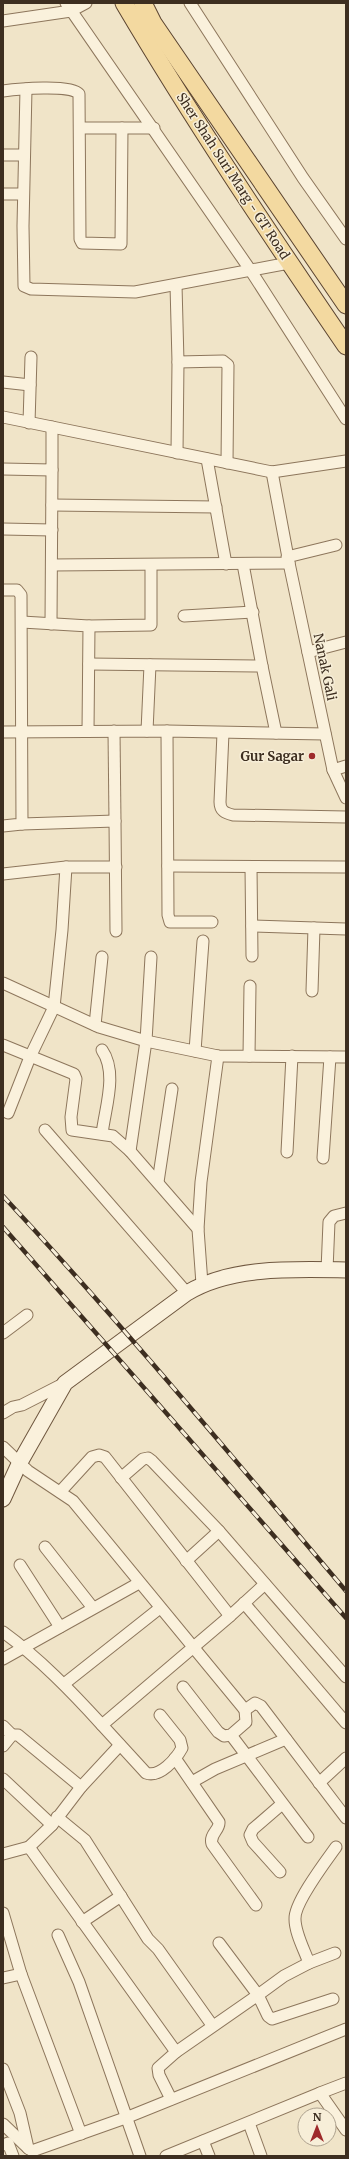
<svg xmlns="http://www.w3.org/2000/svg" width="349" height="2159" font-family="Merriweather,serif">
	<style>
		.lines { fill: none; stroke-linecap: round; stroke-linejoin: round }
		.street-casing { stroke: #8d765c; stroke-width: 13 }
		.secondary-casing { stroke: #6f573f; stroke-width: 17 }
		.primary-casing { stroke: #5b4430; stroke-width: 19 }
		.street { stroke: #faf1dc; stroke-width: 11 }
		.secondary { stroke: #faf1dc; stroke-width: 15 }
		.primary { stroke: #f3d9a0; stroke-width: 17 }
		.rail-casing { stroke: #3d2e20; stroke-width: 4.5 }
		.rail { stroke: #f7eed8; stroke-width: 3; stroke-dasharray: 9; stroke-linecap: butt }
		.poi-dot { fill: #9e2a2b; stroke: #f7eed8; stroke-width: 1.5 }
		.labels { text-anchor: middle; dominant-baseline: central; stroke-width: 3; stroke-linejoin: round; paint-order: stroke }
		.street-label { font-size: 13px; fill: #3d2e20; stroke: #f7eed8 }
		.poi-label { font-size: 13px; font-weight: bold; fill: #3d2e20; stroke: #f7eed8; text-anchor: end }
	</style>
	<rect width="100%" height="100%" fill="#f0e4c8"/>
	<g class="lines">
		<defs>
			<g id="street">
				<path d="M66 3 251 271 346 419"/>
				<path d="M190 3 303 178 346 239"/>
				<path d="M3 21 71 11 86 3"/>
				<path d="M26 89 23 226 24 286 31 289 135 292 289 263"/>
				<path d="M3 91C17 89 71 84 79 94L80 239 82 243 121 244 122 128H154"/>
				<path d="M81 128H122"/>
				<path d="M3 155H24"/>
				<path d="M3 194H23"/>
				<path d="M176 285 178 362 223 361 228 365 227 463"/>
				<path d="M3 382 30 385"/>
				<path d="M3 417 272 472 346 461"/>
				<path d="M29 423 31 357"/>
				<path d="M177 453 178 362"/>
				<path d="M207 459 226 564"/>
				<path d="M3 469 52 470V427"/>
				<path d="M52 505 216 507"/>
				<path d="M3 529 52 530"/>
				<path d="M287 557 336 545"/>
				<path d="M289 563 333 770 346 798"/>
				<path d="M243 564 262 666"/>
				<path d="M52 565 289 563 272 472"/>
				<path d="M3 590H17L21 595 22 824 3 826"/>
				<path d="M184 616 253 612"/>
				<path d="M22 622 89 626 88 731"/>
				<path d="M51 624 52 470"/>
				<path d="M89 626 151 625V565"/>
				<path d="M308 652 346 642"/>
				<path d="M89 664 262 666 276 733"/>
				<path d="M114 731 115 821"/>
				<path d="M147 731 150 665"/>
				<path d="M167 731 168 915 170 922H212"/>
				<path d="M3 732 167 731 325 734"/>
				<path d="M223 733 220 802C220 811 225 813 233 815L346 817"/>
				<path d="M333 770 346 766"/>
				<path d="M22 824 115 821 116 931"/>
				<path d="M168 866 346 867"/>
				<path d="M66 867H116"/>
				<path d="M251 867 252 956"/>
				<path d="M3 874 66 867 62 930 54 1007 30 1057 8 1113"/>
				<path d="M252 926 346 929"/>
				<path d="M3 983 99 1027 146 1041 218 1056 346 1057"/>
				<path d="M312 991 314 928"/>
				<path d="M95 1025 102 957"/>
				<path d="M3 1045 74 1074 76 1079 71 1117 72 1130 113 1136 130 1151 198 1229"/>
				<path d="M195 1051 203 941"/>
				<path d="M249 1056 250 986"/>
				<path d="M45 1130 187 1293"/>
				<path d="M102 1134C105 1108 118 1073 102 1050"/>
				<path d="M130 1151 146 1041 151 957"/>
				<path d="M287 1152 292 1056"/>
				<path d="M323 1158 330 1057"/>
				<path d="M158 1182 172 1089"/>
				<path d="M327 1270 329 1222 334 1216 346 1213"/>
				<path d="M202 1284 198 1229 201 1182 218 1056"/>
				<path d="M3 1333 27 1315"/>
				<path d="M3 1413 13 1407 22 1405 65 1383"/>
				<path d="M3 1447 28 1471 73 1501 245 1710 255 1703 261 1706 346 1818"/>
				<path d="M121 1478 143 1459 148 1458 152 1461 219 1531 346 1677"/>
				<path d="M60 1492 92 1457 99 1455 105 1457 230 1616"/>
				<path d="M45 1547 93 1608"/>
				<path d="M186 1561 219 1531"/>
				<path d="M20 1565 60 1627"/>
				<path d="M244 1603 346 1723"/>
				<path d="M3 1632C40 1659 71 1691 102 1725"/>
				<path d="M3 1659 139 1583"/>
				<path d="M64 1684 160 1608"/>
				<path d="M183 1687 218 1732 224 1736 231 1735 246 1722 245 1710"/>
				<path d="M160 1715 180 1740 182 1748C176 1759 160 1778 146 1773L102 1725 230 1616 265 1584"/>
				<path d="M3 1726 12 1735"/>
				<path d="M231 1735 308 1837"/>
				<path d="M3 1746 12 1735H18L81 1787"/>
				<path d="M175 1758 219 1822C220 1830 209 1834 212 1844L256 1905"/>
				<path d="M3 1779 52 1825"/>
				<path d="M192 1782 215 1769 286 1739"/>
				<path d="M319 1783 346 1758"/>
				<path d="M57 1817 85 1840 148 1939 158 1949 212 2025"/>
				<path d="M29 1847 52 1825 81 1787 120 1745"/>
				<path d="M3 1854 29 1847 176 2052 158 2068 159 2075 171 2099"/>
				<path d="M280 1872 253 1842 250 1835 253 1829 282 1804"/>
				<path d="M3 1913 21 1974 81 2134"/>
				<path d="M82 1922 121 1896"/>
				<path d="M58 1935 79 1982 140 2156"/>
				<path d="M219 1943 258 1995 284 1976 309 1963"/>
				<path d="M335 1953 309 1963C304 1949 295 1933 295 1919 294 1903 326 1861 336 1847"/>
				<path d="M3 1978 21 1974"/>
				<path d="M176 2052 258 1995 268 2016 272 2019 333 1999"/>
				<path d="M3 2069 20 2113 28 2148"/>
				<path d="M346 2083 320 2093 346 2130"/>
				<path d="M249 2123 261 2156"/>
				<path d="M3 2124 29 2149"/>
				<path d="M203 2141 209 2156"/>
				<path d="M3 2145 8 2143 13 2156"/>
				<path d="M32 2151 128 2117 346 2029"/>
				<path d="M166 2156 320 2093"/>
			</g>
			<path id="secondary" d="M3 1499 19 1464 65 1383 187 1293C231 1266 296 1269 346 1270"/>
			<g id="primary">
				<path d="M124 3C193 120 269 233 346 346"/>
				<path d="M143 3 153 23 346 305"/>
			</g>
		</defs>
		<!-- street casing -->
		<use href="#street" class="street-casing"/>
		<!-- secondary casing -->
		<use href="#secondary" class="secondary-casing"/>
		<!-- primary casing -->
		<use href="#primary" class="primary-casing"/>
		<!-- street -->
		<use href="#street" class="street"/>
		<!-- secondary -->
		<use href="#secondary" class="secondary"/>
		<!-- primary -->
		<use href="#primary" class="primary"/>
		<defs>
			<g id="rail">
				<path d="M3 1196C122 1324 233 1458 346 1591"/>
				<path d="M3 1227 346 1618"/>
			</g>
		</defs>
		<!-- rail casing -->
		<use href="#rail" class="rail-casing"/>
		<!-- rail -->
		<use href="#rail" class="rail"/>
	</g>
	<!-- markers -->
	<circle class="poi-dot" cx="312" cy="756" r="4"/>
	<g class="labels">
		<!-- street labels -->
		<g class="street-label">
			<text transform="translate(233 176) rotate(57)">Sher Shah Suri Marg - GT Road</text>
			<text transform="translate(325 667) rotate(78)">Nanak Gali</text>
		</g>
		<!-- poi labels -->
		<g class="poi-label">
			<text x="304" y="756">Gur Sagar</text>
		</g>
	</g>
	<!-- border -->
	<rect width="349" height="2159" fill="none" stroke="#3d2e20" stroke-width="8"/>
	<!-- north arrow -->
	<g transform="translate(317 2127)"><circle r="19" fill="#f7eed8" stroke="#ada18e"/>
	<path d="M0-3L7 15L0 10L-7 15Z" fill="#9e2a2b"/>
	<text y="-6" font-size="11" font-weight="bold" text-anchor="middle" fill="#3d2e20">N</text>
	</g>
</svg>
